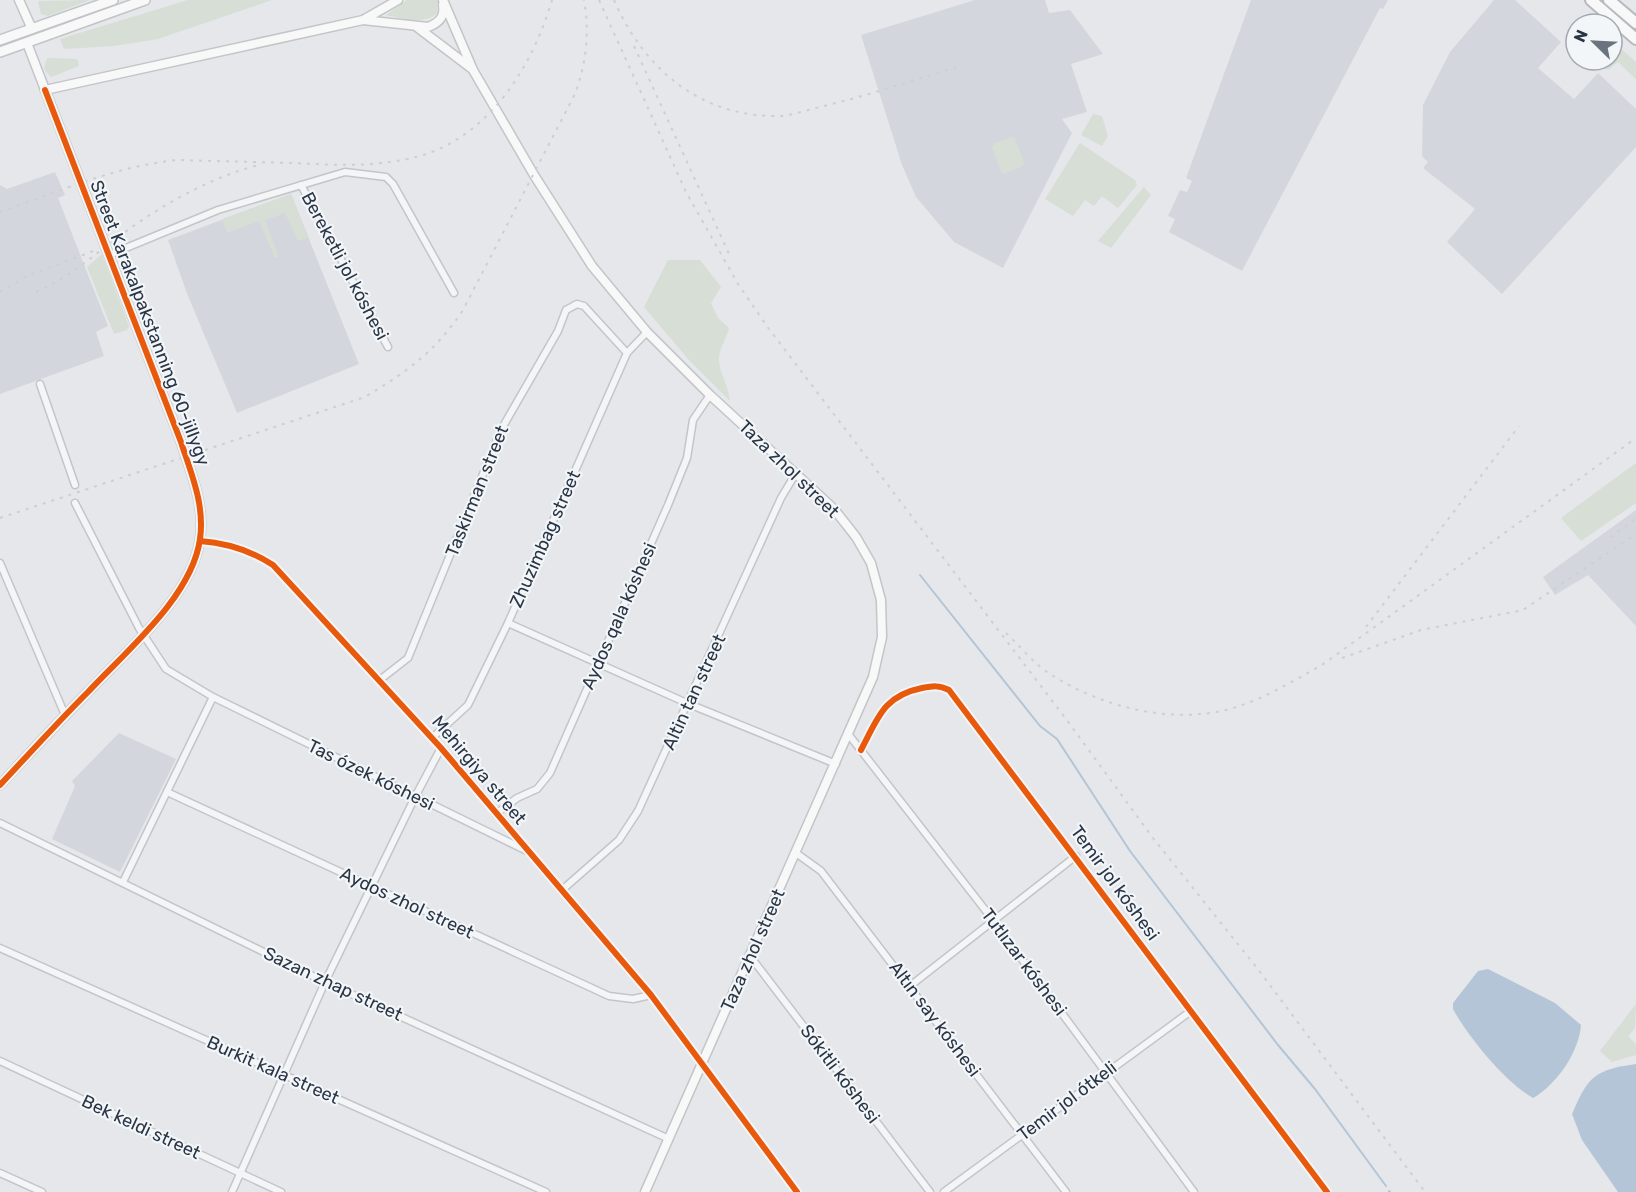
<svg xmlns="http://www.w3.org/2000/svg" width="1636" height="1192" font-family="Rubik,sans-serif">
	<style>
		.built { fill: #d3d7dd }
		.green { fill: #d6ded5 }
		.water { fill: #b3c5d6 }
		.lines { fill: none; stroke-linecap: round; stroke-linejoin: round }
		.stream { stroke: #b3c5d6; stroke-width: 2 }
		.street-casing { stroke: #c3c5c8; stroke-width: 9 }
		.secondary-casing { stroke: #c3c5c8; stroke-width: 11 }
		.primary-casing { stroke: #c1c4c8; stroke-width: 12 }
		.highway-casing { stroke: #b7babf; stroke-width: 14 }
		.street { stroke: #f4f5f7; stroke-width: 6 }
		.secondary { stroke: #f8f8f8; stroke-width: 8 }
		.primary { stroke: #f8f8f8; stroke-width: 9 }
		.highway { stroke: #f8f8f8; stroke-width: 10 }
		.rail { stroke: #cdcfd2; stroke-width: 2; stroke-dasharray: 3 6; stroke-linecap: butt }
		.cycleway-casing { stroke: #f3f6f9; stroke-width: 10 }
		.cycleway { stroke: #e8590c; stroke-width: 6 }
		.labels { text-anchor: middle; dominant-baseline: central; stroke-width: 4.5; stroke-linejoin: round; paint-order: stroke }
		.street-label { font-size: 18px; fill: #2a3545; stroke: #f3f6f9 }
	</style>
	<rect width="100%" height="100%" fill="#e5e7ea"/>
	<!-- built -->
	<g class="built">
		<path d="M975 0H1045L1049 13 1070 10 1103 54 1071 64 1087 112 1062 119 1072 133 1003 268 954 242 916 197 902 165 861 35Z"/>
		<path d="M1251 0H1388L1383 9 1380 8 1242 271 1169 232 1175 219 1168 216 1180 190 1187 192 1192 181 1186 178Z"/>
		<path d="M1494 0H1515L1561 42 1538 68 1574 99 1598 73 1636 109V147L1502 294 1447 242 1475 209 1423 168 1428 162 1422 156 1423 105 1450 52Z"/>
		<path d="M55 172 65 195 58 198 108 326 96 332 104 356 0 394V185L7 189Z"/>
		<path d="M291 194 359 364 237 413 188 296 168 240Z"/>
		<path d="M1636 510V626L1588 575 1555 595 1543 577Z"/>
		<path d="M119 733 176 759 120 872 52 839 75 786 72 781Z"/>
	</g>
	<!-- green -->
	<g class="green">
		<path d="M90 0 48 16 41 14 38 1Z"/>
		<path d="M188 0H272L158 39 114 46 64 49 60 39Z"/>
		<path d="M407 0H438L437 13C423 26 403 18 386 15Z"/>
		<path d="M1619 47 1636 62V79L1618 62 1608 70 1600 67 1606 60H1612V53Z"/>
		<path d="M47 58 77 59 79 66 51 77 44 69Z"/>
		<path d="M1093 114 1102 116 1108 136 1102 146 1081 135Z"/>
		<path d="M1011 137 1015 139 1024 162 1023 166 1004 174 1001 172 992 147 995 143Z"/>
		<path d="M1080 143 1135 180 1137 185 1118 208 1102 196 1094 206 1085 200 1073 216 1045 199Z"/>
		<path d="M1144 187 1151 195 1111 248 1098 241Z"/>
		<path d="M291 194 309 238 298 241 285 213 265 220 279 257 275 258 259 221 227 233 222 219Z"/>
		<path d="M102 254 129 326 127 330 114 334 87 267Z"/>
		<path d="M668 260H700L721 287 711 303 718 318 729 328C726 340 718 350 719 362 720 373 728 385 730 401L689 360 644 307Z"/>
		<path d="M1636 463V503L1581 541 1561 518Z"/>
		<path d="M1636 1004 1635 1028 1628 1036 1636 1044V1055L1612 1062 1600 1051Z"/>
	</g>
	<!-- water -->
	<g class="water">
		<path d="M1488 969 1555 1003 1581 1025C1579 1052 1557 1084 1533 1098 1505 1082 1469 1038 1453 1009V1003L1478 971Z"/>
		<path d="M1636 1064V1192H1618L1582 1140 1572 1114C1588 1076 1595 1070 1636 1064Z"/>
	</g>
	<g class="lines">
		<!-- stream -->
		<g class="stream">
			<path d="M920 575 1040 726 1057 739 1130 851 1278 1045 1315 1089 1386 1186"/>
			<path d="M1389 1191 1390 1192"/>
		</g>
		<defs>
			<g id="street">
				<path d="M301 185 388 347"/>
				<path d="M109 255 218 210 345 172 386 177 393 184 454 293"/>
				<path d="M40 384 75 485"/>
				<path d="M75 503 139 628 166 669 213 697 527 851"/>
				<path d="M200 541C227 543 250 550 273 565L441 748 651 995 797 1192"/>
				<path d="M0 563 65 715"/>
				<path d="M508 623 689 704 836 764"/>
				<path d="M381 679 408 658 501 430 558 331 566 310 577 304 584 306 627 353"/>
				<path d="M849 735 993 920 1194 1192"/>
				<path d="M432 738 468 705 508 623 627 353 647 332"/>
				<path d="M861 750C878 718 883 696 922 688 933 686 939 685 949 690L1327 1192"/>
				<path d="M167 792 609 996 633 999 651 995"/>
				<path d="M496 814 517 798 537 789 550 773 668 505 687 458 693 420 710 395"/>
				<path d="M0 823 325 982 669 1139"/>
				<path d="M796 853 821 871 1066 1192"/>
				<path d="M123 882 213 697"/>
				<path d="M562 890 619 840 638 811 781 498 796 473"/>
				<path d="M0 948 546 1192"/>
				<path d="M750 956 930 1192"/>
				<path d="M910 986 1076 856"/>
				<path d="M0 1061 281 1192"/>
				<path d="M0 1173 42 1192"/>
				<path d="M232 1192 325 982 415 797 441 748"/>
				<path d="M944 1192 1191 1011"/>
			</g>
			<g id="secondary">
				<path d="M19 0 32 29"/>
				<path d="M443 0 473 70 534 175 592 266 647 332 710 395 834 509 856 537 871 563 881 600 882 637 873 677 645 1192"/>
				<path d="M363 20 428 27C439 23 445 17 443 5"/>
				<path d="M417 27 471 68"/>
				<path d="M45 90 363 20 398 0"/>
				<path d="M0 785C29 754 58 722 88 692 126 651 192 597 200 539 205 505 191 473 181 442L27 43"/>
			</g>
			<g id="primary">
				<path d="M0 40 113 0"/>
				<path d="M0 52 145 0"/>
			</g>
			<g id="highway">
				<path d="M1591 0 1636 39"/>
				<path d="M1609 0 1636 23"/>
			</g>
		</defs>
		<!-- street casing -->
		<use href="#street" class="street-casing"/>
		<!-- secondary casing -->
		<use href="#secondary" class="secondary-casing"/>
		<!-- primary casing -->
		<use href="#primary" class="primary-casing"/>
		<!-- highway casing -->
		<use href="#highway" class="highway-casing"/>
		<!-- street -->
		<use href="#street" class="street"/>
		<!-- secondary -->
		<use href="#secondary" class="secondary"/>
		<!-- primary -->
		<use href="#primary" class="primary"/>
		<!-- highway -->
		<use href="#highway" class="highway"/>
		<!-- rail -->
		<g class="rail">
			<path d="M599 0 686 192 738 284 769 329 1066 719 1153 838 1257 968 1425 1192"/>
			<path d="M614 0C644 69 701 118 780 116 793 115 807 110 820 107 866 96 911 81 957 67"/>
			<path d="M634 46 730 256"/>
			<path d="M0 212C58 192 116 166 177 160 215 161 253 162 291 163 335 165 380 168 423 155 491 134 533 65 552 0"/>
			<path d="M0 292 27 276 96 250"/>
			<path d="M36 292C71 277 97 252 128 230 165 203 214 176 259 165"/>
			<path d="M0 518 365 397C408 371 435 352 463 310L575 94C586 64 590 32 584 0"/>
			<path d="M1610 537 1636 519"/>
			<path d="M1366 627 1519 426"/>
			<path d="M1006 633C1020 646 1034 664 1050 674 1100 706 1167 724 1226 710 1261 701 1291 682 1322 665L1636 438"/>
			<path d="M1342 658 1421 630 1523 610 1636 534"/>
		</g>
		<defs>
			<g id="cycleway">
				<path d="M200 541C227 543 250 550 273 565L441 748 651 995 797 1192"/>
				<path d="M861 750C878 718 883 696 922 688 933 686 939 685 949 690L1327 1192"/>
				<path d="M0 785C29 754 58 722 88 692 126 651 192 597 200 539 205 505 191 473 181 442L45 90"/>
			</g>
		</defs>
		<!-- cycleway casing -->
		<use href="#cycleway" class="cycleway-casing"/>
		<!-- cycleway -->
		<use href="#cycleway" class="cycleway"/>
	</g>
	<g class="labels">
		<!-- street labels -->
		<g class="street-label">
			<text transform="translate(345 266) rotate(62)">Bereketli jol kóshesi</text>
			<text transform="translate(150 323) rotate(69)">Street Karakalpakstanning 60-jillygy</text>
			<text transform="translate(789 469) rotate(44)">Taza zhol street</text>
			<text transform="translate(477 491) rotate(-68)">Taskirman street</text>
			<text transform="translate(545 539) rotate(-66)">Zhuzimbag street</text>
			<text transform="translate(619 616) rotate(-66)">Aydos qala kóshesi</text>
			<text transform="translate(694 692) rotate(-65)">Altin tan street</text>
			<text transform="translate(479 770) rotate(50)">Mehirgiya street</text>
			<text transform="translate(371 775) rotate(26)">Tas ózek kóshesi</text>
			<text transform="translate(1115 883) rotate(54)">Temir jol kóshesi</text>
			<text transform="translate(407 903) rotate(25)">Aydos zhol street</text>
			<text transform="translate(753 950) rotate(-66)">Taza zhol street</text>
			<text transform="translate(1024 962) rotate(53)">Tutlızar kóshesi</text>
			<text transform="translate(333 984) rotate(25)">Sazan zhap street</text>
			<text transform="translate(935 1019) rotate(53)">Altın say kóshesi</text>
			<text transform="translate(273 1070) rotate(24)">Burkit kala street</text>
			<text transform="translate(840 1074) rotate(53)">Sókitli kóshesi</text>
			<text transform="translate(1067 1101) rotate(-37)">Temir jol ótkeli</text>
			<text transform="translate(141 1127) rotate(25)">Bek keldi street</text>
		</g>
	</g>
	<!-- north arrow -->
	<g transform="translate(1594 42) rotate(294)"><circle r="28" fill="#f3f6f9" stroke="#a3a9b1" stroke-width="1.5"/>
	<path d="M0-4.5L10 22L0 15L-10 22Z" fill="#6b737f"/>
	<text y="-9" font-size="16" font-weight="bold" text-anchor="middle" fill="#2a3545">N</text>
	</g>
</svg>
